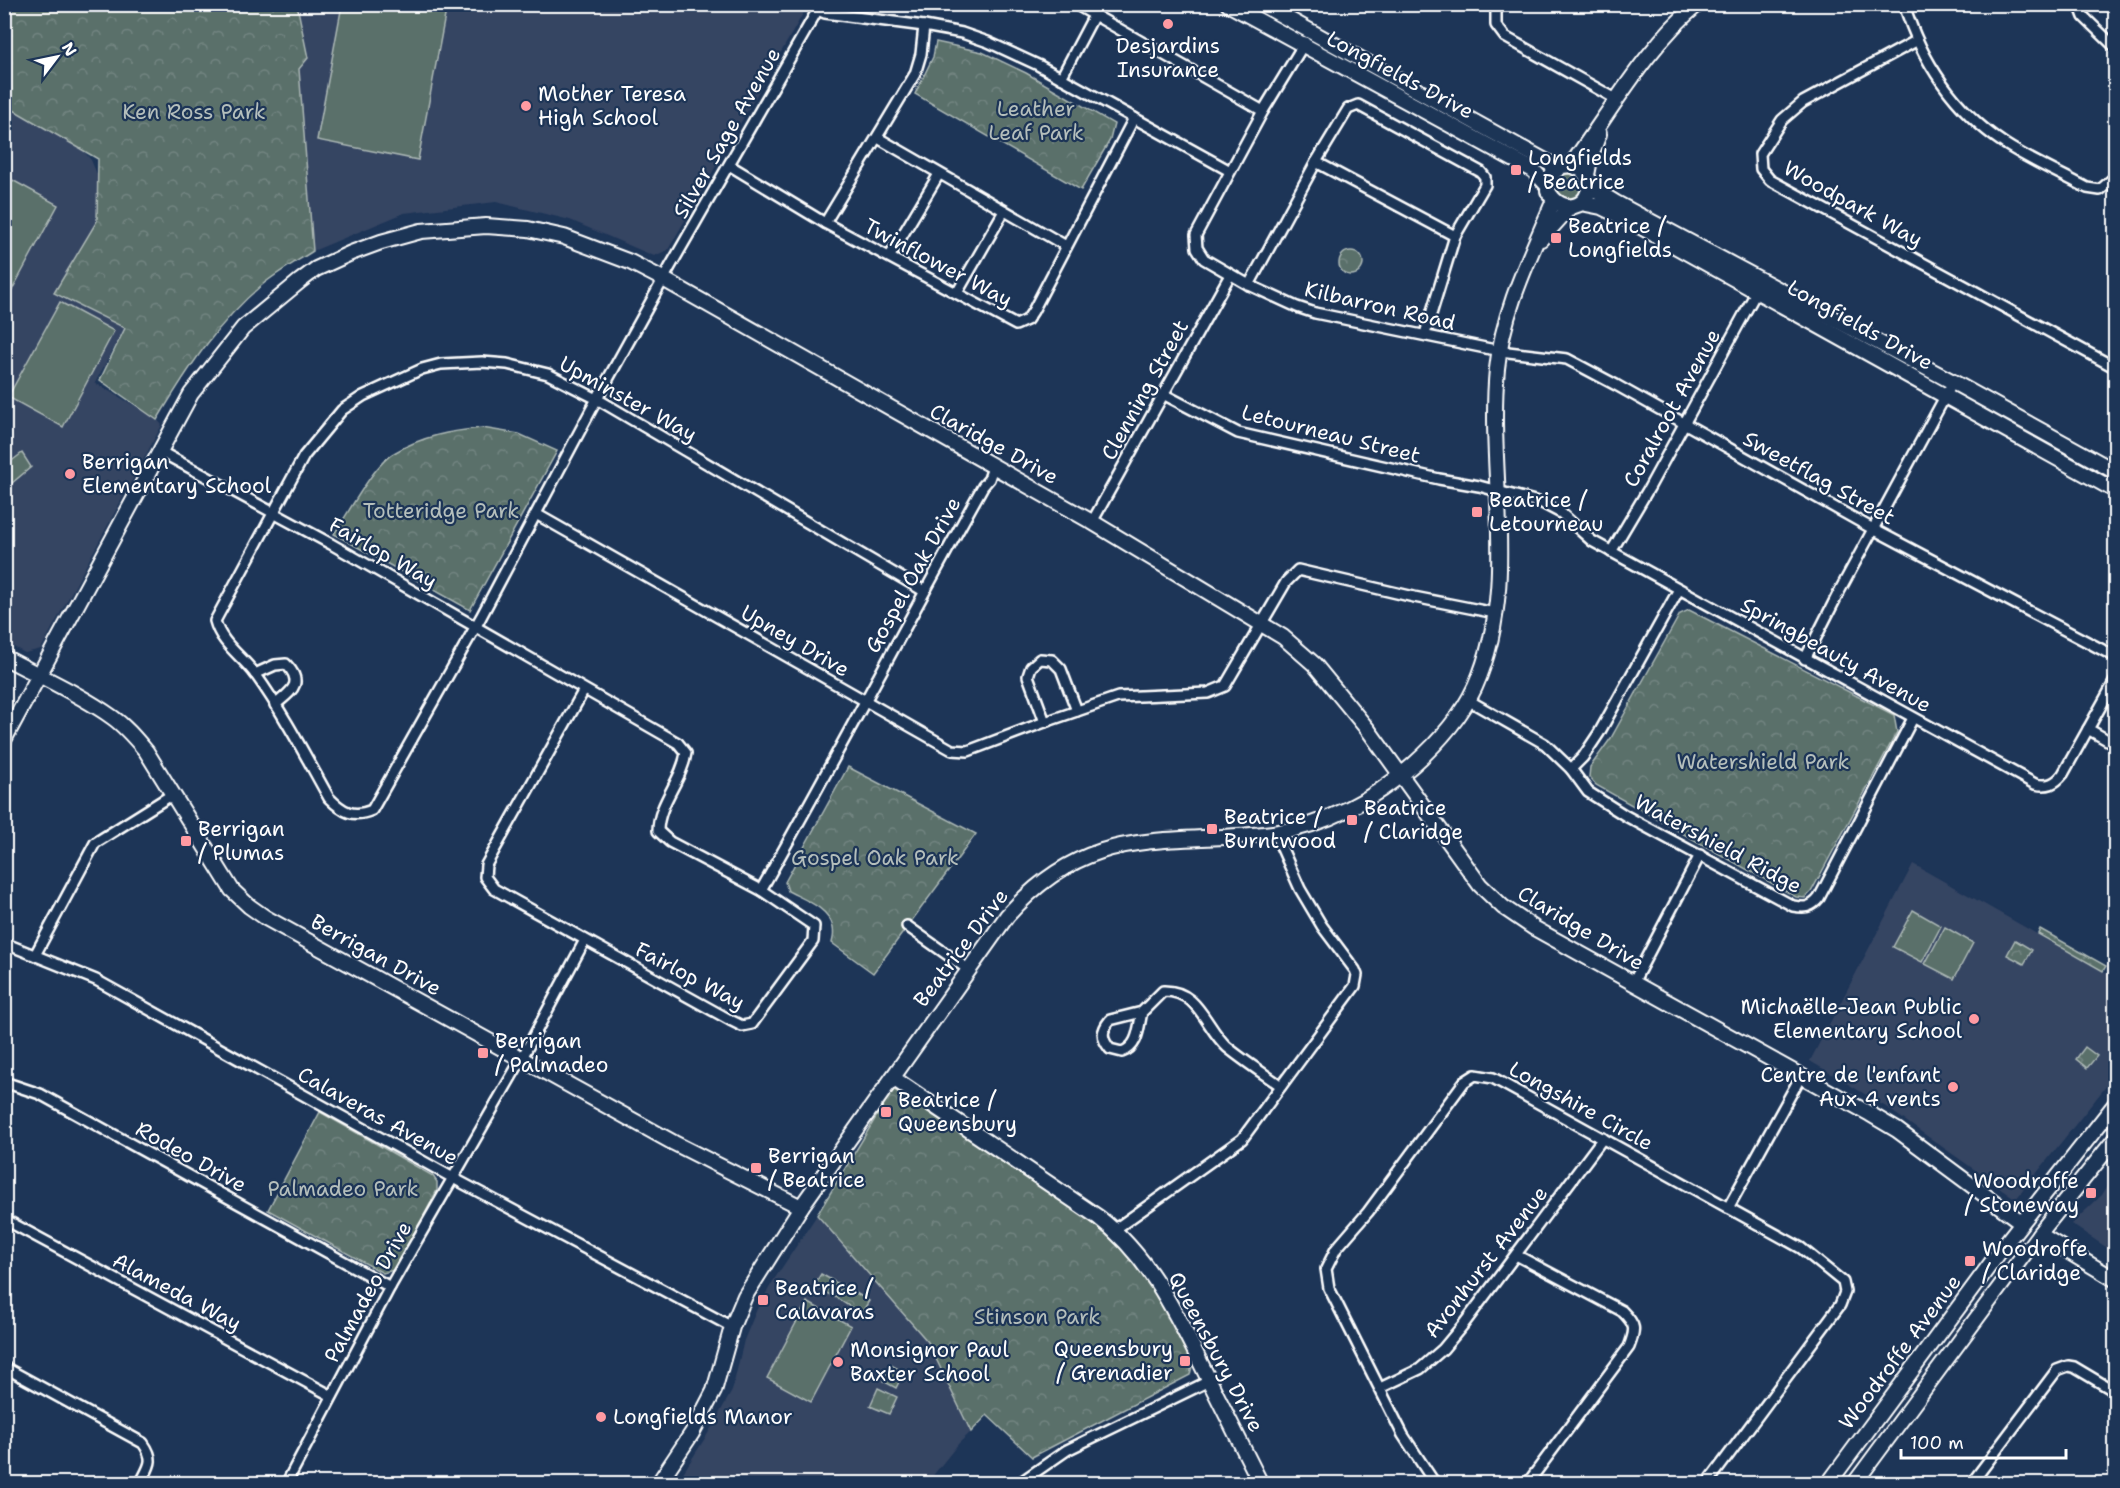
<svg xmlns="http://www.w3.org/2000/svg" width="2120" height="1488" font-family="'Shantell Sans',sans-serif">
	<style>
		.built { fill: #354462 }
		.grass { fill: #5a706b; stroke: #acb8b5; stroke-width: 1.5 }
		.park { fill: url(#park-crowns); stroke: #acb8b5; stroke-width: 1.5 }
		.garden { fill: url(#garden-dots); stroke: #acb8b5; stroke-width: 1.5 }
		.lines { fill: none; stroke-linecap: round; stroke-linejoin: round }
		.street-casing { stroke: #fff; stroke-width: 14 }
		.secondary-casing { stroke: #fff; stroke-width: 18 }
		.street { stroke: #1d3557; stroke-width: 9 }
		.secondary { stroke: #1d3557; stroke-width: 14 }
		.poi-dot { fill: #ff9aa2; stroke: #1d3557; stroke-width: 2 }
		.labels { text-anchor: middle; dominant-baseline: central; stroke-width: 4.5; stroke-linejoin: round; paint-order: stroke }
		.poi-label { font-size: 21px; fill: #fff; stroke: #1d3557; text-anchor: start }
		.street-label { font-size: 21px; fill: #fff; stroke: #1d3557 }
		.park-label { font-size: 21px; fill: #b5bfbc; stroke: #1d3557 }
	</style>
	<defs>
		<pattern id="park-crowns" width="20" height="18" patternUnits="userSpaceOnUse" patternTransform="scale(1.5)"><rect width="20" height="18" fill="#5a706b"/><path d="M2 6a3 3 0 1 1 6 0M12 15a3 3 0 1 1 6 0" fill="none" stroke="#738581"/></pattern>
		<pattern id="garden-dots" width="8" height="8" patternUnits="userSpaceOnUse" patternTransform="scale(1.5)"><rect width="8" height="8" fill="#5a706b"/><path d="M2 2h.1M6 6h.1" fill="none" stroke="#738581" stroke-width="1.8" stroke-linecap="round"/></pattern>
	</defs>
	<rect width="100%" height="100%" fill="#1d3557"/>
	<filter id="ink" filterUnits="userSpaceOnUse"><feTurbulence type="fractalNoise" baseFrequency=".0167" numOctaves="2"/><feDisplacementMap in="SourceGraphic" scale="12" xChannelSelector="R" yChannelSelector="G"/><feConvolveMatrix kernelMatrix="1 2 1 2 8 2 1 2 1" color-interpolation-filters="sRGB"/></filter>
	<g filter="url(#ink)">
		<!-- built -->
		<g class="built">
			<path d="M4 5H808L668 250 654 256 570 220 496 202 404 213 313 251 299 70Z"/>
			<path d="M4 103 77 143 91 160 100 181 125 327 95 383 156 418 162 425 41 649 25 653 4 642Z"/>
			<path d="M1913 864 2115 978V1075L2016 1199 1886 1107 1810 1061Z"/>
			<path d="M2115 1174V1253L2071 1224 2102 1195Z"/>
			<path d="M817 1215 928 1342 971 1432 959 1443 927 1483 676 1484 707 1435 732 1391 744 1340 757 1309 775 1278Z"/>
		</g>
		<!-- grass -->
		<g class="grass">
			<path d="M342 5H447L418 160 317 140Z"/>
			<path d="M1357 66 1377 72 1524 157V159L1355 69Z"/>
			<circle cx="1569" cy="186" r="12"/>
			<path d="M5 176 58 205 5 303Z"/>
			<path d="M60 302 114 331 63 427 8 397Z"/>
			<path d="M1999 418 2019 426 2050 443V446Z"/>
			<path d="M22 453 31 467 5 489V466Z"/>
			<path d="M1913 910 1941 926 1922 962 1893 947Z"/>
			<path d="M1945 927 1973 943 1954 979 1925 964Z"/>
			<path d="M807 1302 851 1326 811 1402 767 1378Z"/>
		</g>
		<!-- park -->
		<g class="park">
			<path d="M5 4 297 5 308 58 299 69 313 251C296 262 278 272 262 285 217 323 187 370 157 420L100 380 125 328 54 293 97 221 98 159 5 105Z"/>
			<path d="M936 42 982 52 1026 73 1114 124 1110 140 1081 190 915 94 933 57Z"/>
			<circle cx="1351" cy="263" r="12"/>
			<path d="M482 428 519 434 557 451 470 610 334 534C348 514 374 464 394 453 422 436 451 431 482 428Z"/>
			<path d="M1689 610 1894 715 1897 732 1811 892 1805 898 1796 897 1596 785 1589 777 1590 767 1611 738 1680 614Z"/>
			<path d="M848 767 976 834 873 973 832 943C833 939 834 932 833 928 830 908 803 899 788 891L785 882Z"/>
			<path d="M2015 940 2032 950 2024 964 2007 955Z"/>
			<path d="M2085 1047 2097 1056 2087 1068 2076 1059Z"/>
			<path d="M893 1089 1069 1204 1102 1227 1127 1252 1149 1282 1175 1324 1193 1361 1190 1375 1032 1457 987 1415 971 1432 928 1342 817 1215Z"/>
			<path d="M320 1112 433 1176 437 1182V1190L397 1269 383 1273 268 1210Z"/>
			<path d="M821 1274 837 1283 830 1295 814 1285Z"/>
			<path d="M843 1285 869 1301 861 1314 835 1297Z"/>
			<path d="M891 1365 904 1372 896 1388 883 1381Z"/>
			<path d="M878 1388 897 1397 889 1414 870 1406Z"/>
		</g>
		<!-- garden -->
		<path class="garden" d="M2040 929 2106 966 2103 971 2038 934Z"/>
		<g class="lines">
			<defs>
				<g id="street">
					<path d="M821 4 670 267 597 399 591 410 481 617 372 810C353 818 343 812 329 798 306 757 284 714 256 675 243 657 221 644 215 621L304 456 342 410 363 396 422 369 441 364 482 362 507 364 548 374 597 399 924 591"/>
					<path d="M1075 4 1263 111"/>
					<path d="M1501 4 1496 11V25L1505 37 1616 99"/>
					<path d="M1904 4C1921 61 1955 111 2005 144 2031 161 2060 173 2087 188L2100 190 2116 176"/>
					<path d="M2079 4 2084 17 2116 48"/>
					<path d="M818 10 825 13 924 26 962 33 988 42 1038 65 1230 171"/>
					<path d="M1916 41 1803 102 1782 120 1760 154 1761 169 1770 180 2116 368"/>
					<path d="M1305 42 1263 111 1196 235 1197 248 1204 259 1249 285 1297 307 1315 313 1500 351 1567 359 1616 385 1873 529 2116 657"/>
					<path d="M1061 78 1100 4"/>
					<path d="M878 138 1066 246"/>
					<path d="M1316 162 1455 236"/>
					<path d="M729 165 825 223 1016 325 1027 320 1033 311 1134 118"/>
					<path d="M825 223 915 74 921 54 924 26"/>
					<path d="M890 256 939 174"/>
					<path d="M1249 285 1316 162 1348 109 1358 105 1481 172 1485 177V185L1455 236 1425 334"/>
					<path d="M957 293 1004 211"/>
					<path d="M1163 394 1238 433 1439 479 1479 486 1542 503 1561 513 1592 541 2035 784C2048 787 2055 784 2063 774L2116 679"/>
					<path d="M161 452 331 544 678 743 686 753C682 781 658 803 658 831L670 842 761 890 814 926 813 941 752 1024 742 1026 730 1020 494 889 485 877 486 865 584 690"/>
					<path d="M536 514 952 750 968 751 1045 722 1118 697 1208 693 1225 686 1286 582 1298 570 1414 597 1495 613"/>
					<path d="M1092 522 1230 275"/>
					<path d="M1611 552 1649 488 1759 287"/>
					<path d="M1805 659 1839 592 1953 382"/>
					<path d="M255 674 275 665 286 664C305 684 291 691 275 705"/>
					<path d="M1468 700 1545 744 1571 769 1588 792 1626 816 1793 906C1804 908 1811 908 1819 898L1913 718"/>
					<path d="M1045 722 1028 676 1031 667 1040 659 1052 660 1061 669 1077 711"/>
					<path d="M2088 729 2116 745"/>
					<path d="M1571 769 1583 757 1599 733 1678 591"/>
					<path d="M761 890C837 756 908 620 983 486L989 479 993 467"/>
					<path d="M907 926 969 970"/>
					<path d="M4 943 96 980 453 1178 732 1327"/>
					<path d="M35 955 95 843 173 794"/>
					<path d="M1633 983 1700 855"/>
					<path d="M1142 1012C1138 1028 1139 1046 1122 1052L1110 1049C1101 1038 1101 1031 1110 1020L1142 1012 1163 991C1199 990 1205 1027 1227 1047 1244 1061 1263 1073 1281 1086"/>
					<path d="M4 1082 40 1094 390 1287"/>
					<path d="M1728 1208 1801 1076"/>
					<path d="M4 1219 332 1396"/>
					<path d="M1114 1230 1242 1139 1355 986 1357 975 1355 970 1322 926 1300 889 1275 833"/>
					<path d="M1516 1255 1622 1311C1636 1325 1636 1329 1629 1347L1527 1484"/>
					<path d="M4 1367 143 1443C156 1461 149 1466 140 1484"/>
					<path d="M1380 1388 1420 1369 1443 1349 1463 1325 1603 1138"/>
					<path d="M286 1484 390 1287 522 1058 585 940"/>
					<path d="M1018 1484 1067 1450 1209 1381"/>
					<path d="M1437 1484 1432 1479 1403 1435 1329 1288 1326 1269 1336 1249 1368 1212 1464 1082 1475 1075 1493 1078 1801 1248 1843 1282 1845 1292 1840 1305 1707 1484"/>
					<path d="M1971 1484 2057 1370 2068 1366 2074 1367 2116 1392"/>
				</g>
				<g id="secondary">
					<path d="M1228 4 1533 170 1548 186"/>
					<path d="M1261 4 1558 168"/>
					<path d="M1571 165C1609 114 1648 44 1698 4"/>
					<path d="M1587 175 1591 155 1599 134"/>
					<path d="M1589 181C1592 209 1561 216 1548 191L1549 179 1553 173 1562 166 1571 165 1582 170 1598 192 1616 203 1953 382 2116 472"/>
					<path d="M1581 203 1601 207 1630 221 2116 491"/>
					<path d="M1541 239 1570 207"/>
					<path d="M4 657C39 676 80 694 112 717 125 726 135 738 146 751L232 890 249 906 266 918 674 1143 801 1207"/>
					<path d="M4 740 191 394 243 328 300 281 316 269 351 253 381 242 421 231 486 226 528 229 564 237 630 262 663 279 1092 522 1283 637 1314 664 1369 731 1480 885 1503 907 1534 928 1870 1114 1897 1130 2021 1222"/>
					<path d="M893 1078 1098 1217C1153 1259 1180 1322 1210 1382 1227 1416 1244 1450 1261 1484"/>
					<path d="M2039 1234 2116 1280"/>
					<path d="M658 1484 692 1433 714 1391 732 1327 745 1296 801 1207 1007 916C1090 822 1164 846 1273 833 1325 826 1374 799 1413 765 1438 743 1461 717 1475 687 1520 586 1487 474 1497 369 1503 309 1531 255 1554 200"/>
					<path d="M1828 1484 2009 1239 2116 1103"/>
					<path d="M1854 1484 2039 1234 2116 1138"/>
				</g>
			</defs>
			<!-- street casing -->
			<use href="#street" class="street-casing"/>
			<!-- secondary casing -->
			<use href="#secondary" class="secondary-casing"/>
			<!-- street -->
			<use href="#street" class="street"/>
			<!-- secondary -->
			<use href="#secondary" class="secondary"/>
		</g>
	</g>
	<!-- markers -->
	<g class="poi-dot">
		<circle cx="1168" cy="24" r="6"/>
		<circle cx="526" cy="106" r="6"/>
		<rect x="1510" y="164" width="12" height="12" rx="3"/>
		<rect x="1550" y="232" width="12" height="12" rx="3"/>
		<circle cx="70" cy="474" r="6"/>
		<rect x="1471" y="506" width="12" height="12" rx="3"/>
		<rect x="1346" y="814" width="12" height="12" rx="3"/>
		<rect x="1206" y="823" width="12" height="12" rx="3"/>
		<rect x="180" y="835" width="12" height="12" rx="3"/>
		<circle cx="1974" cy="1019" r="6"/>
		<rect x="477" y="1047" width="12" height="12" rx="3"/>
		<circle cx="1953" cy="1087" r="6"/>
		<rect x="880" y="1106" width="12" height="12" rx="3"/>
		<rect x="750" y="1162" width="12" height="12" rx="3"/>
		<rect x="2085" y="1187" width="12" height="12" rx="3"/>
		<rect x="1964" y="1255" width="12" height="12" rx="3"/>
		<rect x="757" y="1294" width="12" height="12" rx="3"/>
		<rect x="1179" y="1355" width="12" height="12" rx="3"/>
		<circle cx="838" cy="1362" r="6"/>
		<circle cx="601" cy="1417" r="6"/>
	</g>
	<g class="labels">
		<!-- poi labels -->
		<g class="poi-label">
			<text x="1168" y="46" text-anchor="middle">Desjardins<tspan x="1168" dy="24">Insurance</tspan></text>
			<text x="538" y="94">Mother Teresa<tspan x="538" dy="24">High School</tspan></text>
			<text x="1528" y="158">Longfields<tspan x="1528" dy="24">/ Beatrice</tspan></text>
			<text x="1568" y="226">Beatrice /<tspan x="1568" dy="24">Longfields</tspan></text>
			<text x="82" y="462">Berrigan<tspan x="82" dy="24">Elementary School</tspan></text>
			<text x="1489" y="500">Beatrice /<tspan x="1489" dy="24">Letourneau</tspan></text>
			<text x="1364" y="808">Beatrice<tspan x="1364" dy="24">/ Claridge</tspan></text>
			<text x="1224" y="817">Beatrice /<tspan x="1224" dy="24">Burntwood</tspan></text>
			<text x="198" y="829">Berrigan<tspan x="198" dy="24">/ Plumas</tspan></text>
			<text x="1962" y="1007" text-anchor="end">Michaëlle-Jean Public<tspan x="1962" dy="24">Elementary School</tspan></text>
			<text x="495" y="1041">Berrigan<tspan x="495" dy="24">/ Palmadeo</tspan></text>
			<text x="1941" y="1075" text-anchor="end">Centre de l'enfant<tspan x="1941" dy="24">Aux 4 vents</tspan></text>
			<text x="898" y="1100">Beatrice /<tspan x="898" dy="24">Queensbury</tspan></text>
			<text x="768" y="1156">Berrigan<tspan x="768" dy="24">/ Beatrice</tspan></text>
			<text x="2079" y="1181" text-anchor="end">Woodroffe<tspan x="2079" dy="24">/ Stoneway</tspan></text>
			<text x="1982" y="1249">Woodroffe<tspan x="1982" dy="24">/ Claridge</tspan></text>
			<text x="775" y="1288">Beatrice /<tspan x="775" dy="24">Calavaras</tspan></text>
			<text x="1173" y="1349" text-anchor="end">Queensbury<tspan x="1173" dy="24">/ Grenadier</tspan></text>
			<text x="850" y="1350">Monsignor Paul<tspan x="850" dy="24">Baxter School</tspan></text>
			<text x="613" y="1417">Longfields Manor</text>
		</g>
		<!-- street labels -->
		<g class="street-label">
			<text transform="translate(1400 75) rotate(28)">Longfields Drive</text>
			<text transform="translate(727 133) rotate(-60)">Silver Sage Avenue</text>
			<text transform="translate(1853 204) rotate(29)">Woodpark Way</text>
			<text transform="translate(938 263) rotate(28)">Twinflower Way</text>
			<text transform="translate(1380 306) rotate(13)">Kilbarron Road</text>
			<text transform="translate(1860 325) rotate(29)">Longfields Drive</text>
			<text transform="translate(1145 390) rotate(-61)">Clenning Street</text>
			<text transform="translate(628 399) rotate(29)">Upminster Way</text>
			<text transform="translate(1672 408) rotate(-61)">Coralroot Avenue</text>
			<text transform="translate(1331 434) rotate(14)">Letourneau Street</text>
			<text transform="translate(994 444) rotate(29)">Claridge Drive</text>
			<text transform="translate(1819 478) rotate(29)">Sweetflag Street</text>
			<text transform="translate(383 553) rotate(30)">Fairlop Way</text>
			<text transform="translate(913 575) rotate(-61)">Gospel Oak Drive</text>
			<text transform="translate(795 641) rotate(30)">Upney Drive</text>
			<text transform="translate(1836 655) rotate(29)">Springbeauty Avenue</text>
			<text transform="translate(1718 844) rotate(28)">Watershield Ridge</text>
			<text transform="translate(1581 928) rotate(31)">Claridge Drive</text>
			<text transform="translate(961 948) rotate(-53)">Beatrice Drive</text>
			<text transform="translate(376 955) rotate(29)">Berrigan Drive</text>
			<text transform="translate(690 976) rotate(28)">Fairlop Way</text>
			<text transform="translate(1581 1106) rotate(29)">Longshire Circle</text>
			<text transform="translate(378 1116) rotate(29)">Calaveras Avenue</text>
			<text transform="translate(191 1157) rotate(29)">Rodeo Drive</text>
			<text transform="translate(1486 1262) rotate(-52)">Avonhurst Avenue</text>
			<text transform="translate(177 1292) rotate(28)">Alameda Way</text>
			<text transform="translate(368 1292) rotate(-61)">Palmadeo Drive</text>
			<text transform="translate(1216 1352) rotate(62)">Queensbury Drive</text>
			<text transform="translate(1900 1352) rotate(-53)">Woodroffe Avenue</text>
		</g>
		<!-- park labels -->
		<g class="park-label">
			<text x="1036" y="109">Leather<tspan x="1036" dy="24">Leaf Park</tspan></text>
			<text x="194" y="112">Ken Ross Park</text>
			<text x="441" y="511">Totteridge Park</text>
			<text x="1763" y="762">Watershield Park</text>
			<text x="875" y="858">Gospel Oak Park</text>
			<text x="343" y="1189">Palmadeo Park</text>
			<text x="1037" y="1317">Stinson Park</text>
		</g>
	</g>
	<!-- margin -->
	<rect width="2120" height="1488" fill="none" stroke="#1d3557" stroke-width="24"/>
	<rect x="12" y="12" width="2096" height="1464" fill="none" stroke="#fff" stroke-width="2" filter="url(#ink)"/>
	<!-- north arrow -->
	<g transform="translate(57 57) rotate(58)" stroke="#1d3557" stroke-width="4.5" paint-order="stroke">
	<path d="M0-4.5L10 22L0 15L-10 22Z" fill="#ffffff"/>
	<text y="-9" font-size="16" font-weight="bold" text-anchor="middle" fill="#ffffff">N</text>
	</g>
	<!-- scale -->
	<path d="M1901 1449v9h165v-9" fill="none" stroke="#ffffff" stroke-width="3"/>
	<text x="1910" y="1449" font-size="18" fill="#ffffff" stroke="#1d3557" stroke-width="4.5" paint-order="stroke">100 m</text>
</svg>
